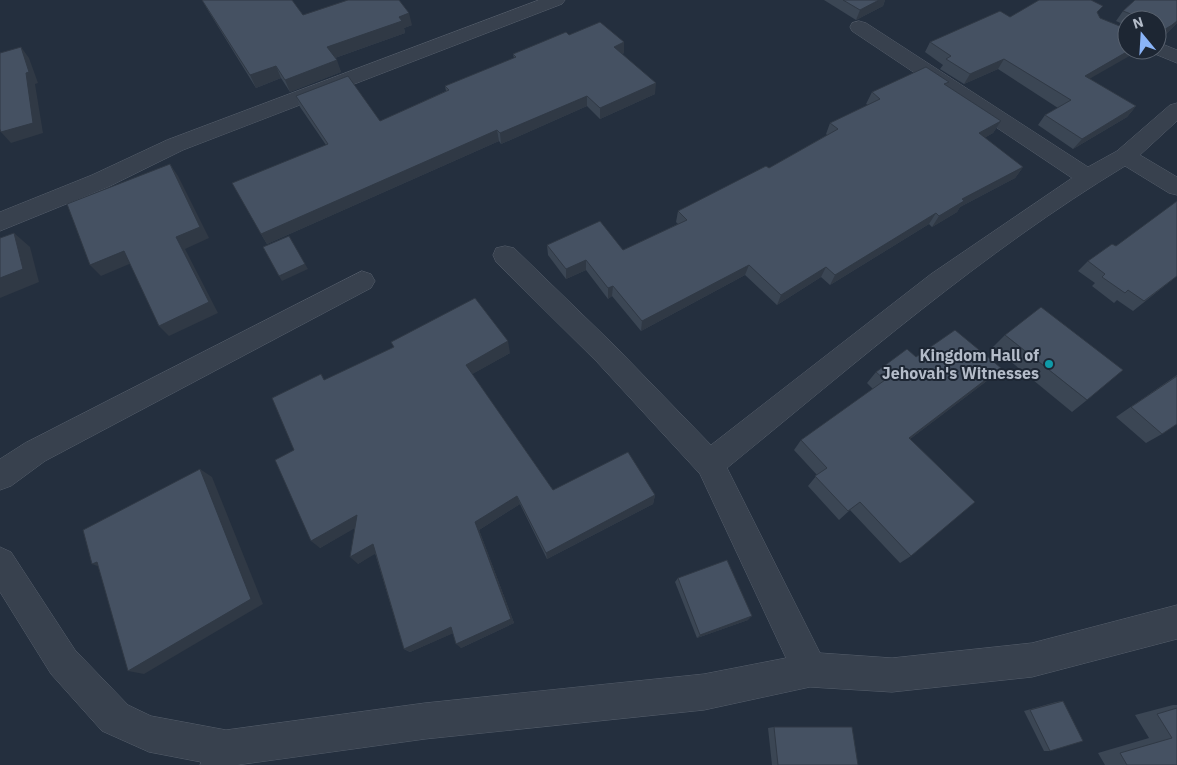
<svg xmlns="http://www.w3.org/2000/svg" width="1177" height="765" font-family="'IBM Plex Sans',sans-serif">
	<style>
		.lines { fill: none; stroke-linecap: round; stroke-linejoin: round }
		.minor-casing { stroke: #565f6c; stroke-width: 1 }
		.minor { fill: #38414e; fill-rule: evenodd }
		.wall { fill: #3b4654 }
		.shaded-wall { fill: #303945 }
		.building { fill: #455162; stroke: #303945 }
		.culture-dot { fill: #0f9aa8; stroke: #1d2633; stroke-width: 2 }
		.labels { text-anchor: middle; dominant-baseline: central; stroke-width: 4; stroke-linejoin: round; paint-order: stroke }
		.poi-label { font-size: 16px; font-weight: bold; fill: #b4bcc9; stroke: #1d2633; text-anchor: end }
	</style>
	<rect width="100%" height="100%" fill="#242f3e"/>
	<g class="lines">
		<defs>
			<g id="minor">
				<path d="M539 0H565L562 4 183 150 108 187 0 231V212L92 175 167 140Z"/>
				<path d="M859 21 866 23 1088 167 1117 151 1170 105 1177 103V121L1140 155 1177 177V195L1169 193 1125 166C983 252 856 363 727 468L820 653 892 658 1032 643 1177 605V639L1032 677 892 692 810 687 704 710 425 739 237 765H200L201 762 149 752 102 731 51 674 0 592V547L11 552 75 650 128 705 151 716 226 730 425 703 704 674 786 658 700 474 597 362 496 262 493 255 496 248 505 246 514 248 615 346 711 445 931 274 1072 178 852 31 850 27 852 23Z"/>
				<path d="M1157 42 1177 50V63L1150 52 1149 50H1157Z"/>
				<path d="M362 271 371 274 375 281 371 288 45 461 11 486 0 490V459L25 443Z"/>
			</g>
		</defs>
		<!-- minor casing -->
		<use href="#minor" class="minor-casing"/>
		<!-- minor -->
		<use href="#minor" class="minor"/>
	</g>
	<!-- wall -->
	<g class="wall">
		<path d="M202 0 303 15 412 25 404 28 405 33 335 58 341 72 290 92 281 78 256 88 209 12Z"/>
		<path d="M824 0H885L883 6 856 20Z"/>
		<path d="M1135 0H1177V23L1164 36 1157 40V20H1127V26L1116 21 1123 11Z"/>
		<path d="M1097 14 1090 79 1136 106 1127 117 1073 149 1038 125 1045 115 1058 108 998 69 964 84 940 69 943 65 925 52 930 42 1010 17Z"/>
		<path d="M569 35 624 42V53L622 54 655 94 600 119 587 106 501 144 499 141 267 244 261 234 326 145 300 107 296 96 380 121 446 91 445 86 514 58 513 54Z"/>
		<path d="M947 86 1001 121 993 133 984 138 1023 167 1015 178 960 207 957 212 932 227 929 224 830 285 821 277 777 305 745 275 641 331 612 296 608 299 586 270 566 279 548 255 547 245 623 250 678 224 676 222 678 211 769 168 827 135 826 134 830 123 868 105 866 104 872 92Z"/>
		<path d="M1116 246 1177 276 1133 311 1117 300 1114 303 1092 286 1095 283 1078 271 1088 261Z"/>
		<path d="M1005 335 1087 400 1072 412 993 347Z"/>
		<path d="M391 342 510 353 472 374 553 490 655 495 653 504 547 559 520 504 479 530 514 623 461 648 453 633 410 652 404 649 375 553 358 564 354 528 320 548 294 450 325 380 394 347Z"/>
		<path d="M916 357 1001 368 988 380 910 439 911 556 900 563 850 510 839 520 808 486 817 475 794 450 801 440 873 389 867 383 876 372Z"/>
		<path d="M1177 375V425L1176 424 1162 434 1146 443 1116 417Z"/>
		<path d="M678 578 748 620 697 638 675 582Z"/>
		<path d="M1063 701 1050 751H1044L1024 711 1056 702Z"/>
		<path d="M1173 705H1177V765H1105L1098 753 1149 738 1135 715Z"/>
		<path d="M774 727 858 765H772L768 728Z"/>
	</g>
	<!-- shaded-wall -->
	<g class="shaded-wall">
		<path d="M879 0H885L883 6 856 20 860 10Z"/>
		<path d="M409 13 412 25 404 28 405 33 332 59 327 47Z"/>
		<path d="M1177 21V23L1164 36 1157 40V34Z"/>
		<path d="M624 42V53L613 57 614 47Z"/>
		<path d="M21 47 29 58 38 83 35 84 43 133 11 143 1 132Z"/>
		<path d="M1130 50H1140L1077 86 1085 76Z"/>
		<path d="M1004 59 998 69 964 84 970 74Z"/>
		<path d="M337 60 341 72 290 92 285 80Z"/>
		<path d="M276 66 281 78 256 88 250 75Z"/>
		<path d="M656 83 655 94 600 119V108Z"/>
		<path d="M587 96V106L501 144 500 133Z"/>
		<path d="M1136 106 1127 117 1073 149 1082 139Z"/>
		<path d="M1001 121 993 133 972 145 979 133Z"/>
		<path d="M497 130 499 141 267 244 261 234Z"/>
		<path d="M170 164 178 176 209 238 185 249 218 313 169 336 159 326 176 237Z"/>
		<path d="M1023 167 1015 178 960 207 957 212 932 227 939 216 962 199Z"/>
		<path d="M936 213 929 224 830 285 835 275Z"/>
		<path d="M14 233 30 247 39 282 0 298V278Z"/>
		<path d="M124 251 134 262 101 276 90 265Z"/>
		<path d="M586 260V270L566 279V269Z"/>
		<path d="M305 264 308 269 282 281 279 276Z"/>
		<path d="M749 265 745 275 641 331 642 321Z"/>
		<path d="M826 267 821 277 777 305 781 295Z"/>
		<path d="M613 286 612 296 608 299V288Z"/>
		<path d="M508 341 510 353 469 376 466 365Z"/>
		<path d="M1001 368 988 380 898 448 909 438Z"/>
		<path d="M200 469 212 477 263 604 144 674 128 671Z"/>
		<path d="M655 495 653 504 547 559 546 553Z"/>
		<path d="M517 496 520 504 479 530 514 623 461 648 456 644 475 522Z"/>
		<path d="M357 515 364 523 320 548 311 541Z"/>
		<path d="M373 544 380 551 358 564 350 557Z"/>
		<path d="M97 562 108 570 92 564Z"/>
		<path d="M752 616 748 620 697 638 700 635Z"/>
		<path d="M451 627 456 632 410 652 404 649Z"/>
	</g>
	<!-- building -->
	<g class="building">
		<path d="M202 0H292L303 15 348 0H399L409 13 399 17 402 21 327 47 337 60 285 80 276 66 250 75Z"/>
		<path d="M843 0H879L860 10Z"/>
		<path d="M1039 0H1091L1103 6 1097 12 1100 18 1127 29V50H1130L1085 76 1136 106 1082 139 1045 115 1071 100 1004 59 970 74 946 59 951 56 930 42 1000 11 1010 17Z"/>
		<path d="M1135 0H1177V21L1172 25 1157 34V20H1136V16L1123 11Z"/>
		<path d="M600 22 624 42 614 47 656 83 600 108 587 96 500 133 497 130 261 234 232 183 328 144 296 96 348 76 380 121 449 90 445 86 516 57 513 54 566 32 569 35Z"/>
		<path d="M21 47 29 72 26 73 33 123 1 132 0 129V53Z"/>
		<path d="M926 67 949 82 944 84 1001 121 979 133 1023 167 962 199 964 201 939 216 936 213 835 275 826 267 781 295 749 265 642 321 613 286 608 288 586 260 566 269 547 245 600 221 623 250 687 220 678 211 766 166 769 168 838 129 830 123 880 99 872 92Z"/>
		<path d="M170 164 200 227 176 237 209 302 159 326 124 251 90 265 67 204Z"/>
		<path d="M1177 201V276L1144 301 1128 290 1125 293 1102 277 1105 274 1088 261 1112 244 1116 246Z"/>
		<path d="M14 233 23 269 0 278V238Z"/>
		<path d="M289 236 305 264 279 276 263 247Z"/>
		<path d="M475 298 508 341 466 365 553 490 628 452 655 495 546 553 517 496 475 522 511 619 456 644 451 627 404 649 373 544 350 557 357 515 311 541 275 460 294 450 272 398 321 374 324 380 394 347 391 342Z"/>
		<path d="M1041 307 1123 370 1087 400 1005 335Z"/>
		<path d="M955 330 1001 368 909 438 975 502 911 556 860 502 848 511 815 476 827 468 801 440 885 380 876 372 907 349 916 357Z"/>
		<path d="M1177 376V424L1162 434 1131 407Z"/>
		<path d="M200 469 251 599 128 671 97 562 92 564 83 530Z"/>
		<path d="M727 560 752 616 700 635 678 578Z"/>
		<path d="M1063 701 1083 741 1050 751 1030 710Z"/>
		<path d="M1177 708V765H1127L1120 753 1172 738 1157 714Z"/>
		<path d="M774 727H852L858 765H778Z"/>
	</g>
	<!-- markers -->
	<circle class="culture-dot" cx="1049" cy="364" r="5"/>
	<g class="labels">
		<!-- poi labels -->
		<g class="poi-label">
			<text x="1039" y="355">Kingdom Hall of<tspan x="1039" dy="18">Jehovah's Witnesses</tspan></text>
		</g>
	</g>
	<!-- north arrow -->
	<g transform="translate(1142 35) rotate(342)"><circle r="24" fill="#1d2633" stroke="#59626f"/>
	<path d="M0-4L9 19L0 12L-9 19Z" fill="#8ab4f8"/>
	<text y="-8" font-size="14" font-weight="bold" text-anchor="middle" fill="#b4bcc9">N</text>
	</g>
</svg>
